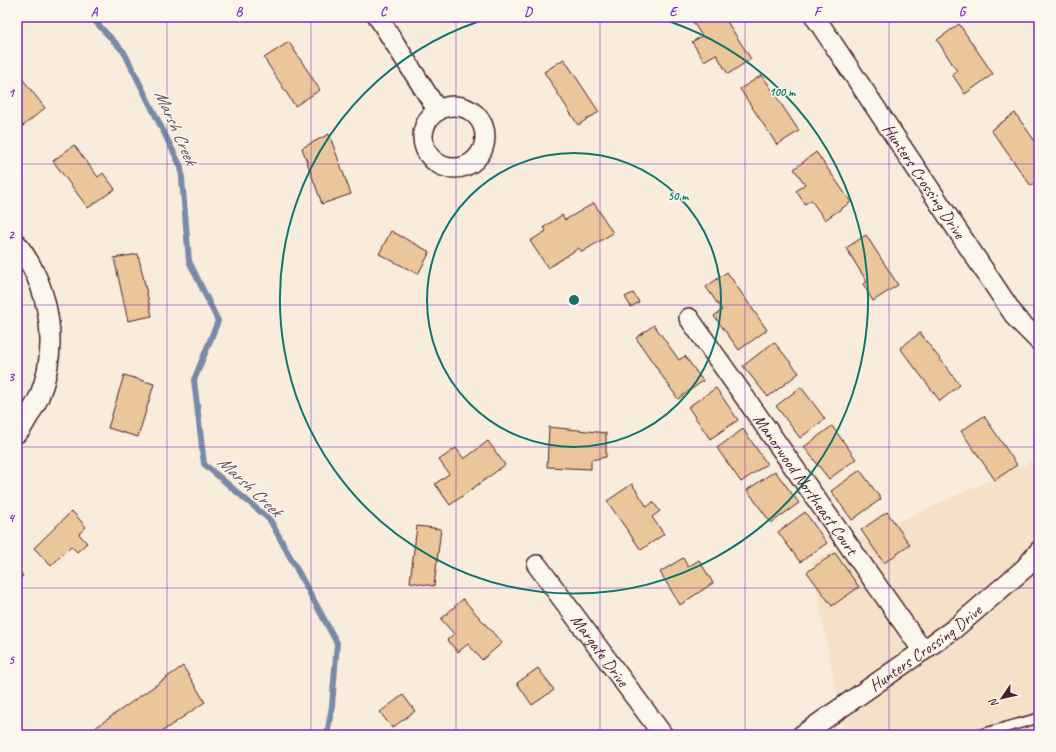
<svg xmlns="http://www.w3.org/2000/svg" width="1056" height="752" font-family="Caveat,sans-serif">
	<style>
		.built { fill: #f4e1c8 }
		.lines { fill: none; stroke-linecap: round; stroke-linejoin: round }
		.stream { stroke: #7a89a7; stroke-width: 6 }
		.building { fill: #ebc69b; stroke: #4a1f2b }
		.lane-casing { stroke: #4a1f2b; stroke-width: 12 }
		.street-casing { stroke: #4a1f2b; stroke-width: 22 }
		.lane { stroke: #fbf7ec; stroke-width: 9 }
		.street { stroke: #fbf7ec; stroke-width: 19 }
		.grid { fill: none; stroke: #7b2cbf; stroke-width: 1; stroke-opacity: 0.55 }
		.ring { fill: none; stroke: #0f766e; stroke-width: 2 }
		.labels { text-anchor: middle; dominant-baseline: central; stroke-width: 3; stroke-linejoin: round; paint-order: stroke }
		.street-label { font-size: 17px; fill: #4a1f2b; stroke: #fbf7ec }
		.water-label { font-size: 18px; font-style: italic; fill: #625469; stroke: #fbf7ec }
		.centre { fill: #0f766e; stroke: #fbf7ec; stroke-width: 2 }
		.ring-label { font-size: 12px; text-anchor: middle; font-weight: bold; fill: #0f766e; stroke: #fbf7ec; stroke-width: 3; stroke-linejoin: round; paint-order: stroke }
		.neatline { fill: none; stroke: #7b2cbf; stroke-width: 1.5 }
		.grid-label { font-size: 13px; text-anchor: middle; font-weight: bold; fill: #7b2cbf }
	</style>
	<rect width="100%" height="100%" fill="#f8eddc"/>
	<filter id="ink" filterUnits="userSpaceOnUse"><feTurbulence type="fractalNoise" baseFrequency=".025" numOctaves="2"/><feDisplacementMap in="SourceGraphic" scale="8" xChannelSelector="R" yChannelSelector="G"/><feConvolveMatrix kernelMatrix="1 2 1 2 8 2 1 2 1" color-interpolation-filters="sRGB"/></filter>
	<g filter="url(#ink)">
		<!-- built -->
		<path class="built" d="M1039 458V735H845L811 561Z"/>
		<g class="lines">
			<!-- stream -->
			<path class="stream" d="M91 17 124 52 181 167 189 261 218 321 194 380 204 464 270 520 337 643 332 706 327 735"/>
		</g>
		<!-- building -->
		<g class="building">
			<path d="M694 17H724L751 59 728 74 716 54 704 61 692 42 702 36 691 19Z"/>
			<path d="M959 24 993 74 965 94 952 74 957 71 937 40Z"/>
			<path d="M289 42 320 90 295 106 264 58Z"/>
			<path d="M564 59 599 112 578 125 544 72Z"/>
			<path d="M17 72 45 108 23 126 17 119Z"/>
			<path d="M762 75 799 131 777 145 740 89Z"/>
			<path d="M1015 113 1039 147V180L1031 186 991 130Z"/>
			<path d="M329 134 351 194 322 204 302 148Z"/>
			<path d="M74 145 98 177 103 173 115 189 88 208 53 161Z"/>
			<path d="M816 152 851 202 825 220 811 200 805 204 796 191 805 184 794 169Z"/>
			<path d="M594 203 613 233 582 252 579 248 548 268 530 241 546 231 544 227 562 215 565 220Z"/>
			<path d="M391 231 430 252 418 274 379 254Z"/>
			<path d="M866 235 898 285 873 301 863 284 867 282 846 248Z"/>
			<path d="M138 254 152 316 128 321 114 258Z"/>
			<path d="M727 272 767 330 739 350 714 316 722 310 706 287Z"/>
			<path d="M633 293 639 302 631 307 625 297Z"/>
			<path d="M654 325 679 360 685 356 703 381 678 399 636 338Z"/>
			<path d="M920 333 960 385 940 401 900 348Z"/>
			<path d="M774 342 799 373 768 397 743 366Z"/>
			<path d="M124 375 154 384 138 437 108 428Z"/>
			<path d="M801 387 825 419 800 438 776 406Z"/>
			<path d="M716 388 738 420 710 439 688 407Z"/>
			<path d="M984 416 1017 465 995 480 961 431Z"/>
			<path d="M832 426 856 459 829 479 804 447Z"/>
			<path d="M549 427 606 433V457L591 460V469L547 467Z"/>
			<path d="M743 429 767 464 741 482 717 448Z"/>
			<path d="M488 441 505 465 450 505 435 484 449 474 439 460 456 448 464 459Z"/>
			<path d="M860 470 881 499 852 520 831 491Z"/>
			<path d="M775 471 799 503 771 523 747 490Z"/>
			<path d="M632 484 647 507 653 502 660 511 652 517 664 534 641 550 607 501Z"/>
			<path d="M72 511 86 527 79 534 87 543 77 552 71 546 51 566 34 548Z"/>
			<path d="M805 512 827 543 800 562 778 532Z"/>
			<path d="M887 512 910 545 884 563 861 530Z"/>
			<path d="M417 526 441 529 434 586 410 582Z"/>
			<path d="M835 553 859 587 832 606 807 572Z"/>
			<path d="M683 558 688 567 699 560 713 583 680 605 660 572Z"/>
			<path d="M17 567 23 576 17 580Z"/>
			<path d="M463 599 502 643 482 660 468 644 458 652 447 640 454 634 441 619Z"/>
			<path d="M183 666 205 702 157 735H85Z"/>
			<path d="M538 668 554 690 532 705 517 683Z"/>
			<path d="M403 695 415 711 392 728 380 712Z"/>
		</g>
		<g class="lines">
			<defs>
				<path id="lane" d="M978 735 1039 718"/>
				<g id="street">
					<path d="M378 17 438 111"/>
					<path id="s1" d="M815 17 1016 318 1039 341"/>
					<circle cx="454" cy="137" r="31"/>
					<path d="M17 244C50 287 60 346 39 397 34 408 27 419 21 429L17 433"/>
					<path id="s2" d="M689 318 923 651"/>
					<path id="s3" d="M537 565 663 735"/>
					<path id="s4" d="M802 735 954 629 1025 568 1039 551"/>
				</g>
			</defs>
			<!-- lane casing -->
			<use href="#lane" class="lane-casing"/>
			<!-- street casing -->
			<use href="#street" class="street-casing"/>
			<!-- lane -->
			<use href="#lane" class="lane"/>
			<!-- street -->
			<use href="#street" class="street"/>
		</g>
	</g>
	<!-- grid -->
	<path class="grid" d="M167 17V735M311 17V735M456 17V735M600 17V735M745 17V735M889 17V735M17 164H1039M17 305H1039M17 447H1039M17 588H1039"/>
	<!-- distance rings -->
	<g class="ring">
		<circle cx="574" cy="300" r="147"/>
		<path d="M655 17A294 294 0 1 1 493 17"/>
	</g>
	<g class="labels">
		<!-- street labels -->
		<g class="street-label">
			<text stroke="none"><textPath href="#s1" startOffset="197">Hunters Crossing Drive</textPath></text>
			<text stroke="none"><textPath href="#s2" startOffset="203">Manorwood Northeast Court</textPath></text>
			<text stroke="none"><textPath href="#s4" startOffset="151">Hunters Crossing Drive</textPath></text>
			<text stroke="none"><textPath href="#s3" startOffset="106">Margate Drive</textPath></text>
		</g>
		<!-- water labels -->
		<g class="water-label">
			<text transform="translate(176 127) rotate(66)">Marsh Creek</text>
			<text transform="translate(250 486) rotate(43)">Marsh Creek</text>
		</g>
	</g>
	<circle cx="574" cy="300" r="6" class="centre"/>
	<g class="ring-label">
		<text x="782" y="96">100 m</text>
		<text x="678" y="200">50 m</text>
	</g>
	<!-- margin -->
	<rect width="1056" height="752" fill="none" stroke="#fbf7ec" stroke-width="44"/>
	<!-- north arrow -->
	<g transform="translate(1002 698) rotate(236)" stroke="#fbf7ec" stroke-width="3" paint-order="stroke">
	<path d="M0-3L7 15L0 10L-7 15Z" fill="#4a1f2b"/>
	<text y="-6" font-size="11" font-weight="bold" text-anchor="middle" fill="#4a1f2b">N</text>
	</g>
	<rect x="22" y="22" width="1012" height="708" class="neatline"/>
	<g class="grid-label">
		<text x="94" y="16">A</text>
		<text x="239" y="16">B</text>
		<text x="383" y="16">C</text>
		<text x="528" y="16">D</text>
		<text x="673" y="16">E</text>
		<text x="817" y="16">F</text>
		<text x="962" y="16">G</text>
		<text x="11" y="97">1</text>
		<text x="11" y="239">2</text>
		<text x="11" y="381">3</text>
		<text x="11" y="522">4</text>
		<text x="11" y="664">5</text>
	</g>
</svg>
